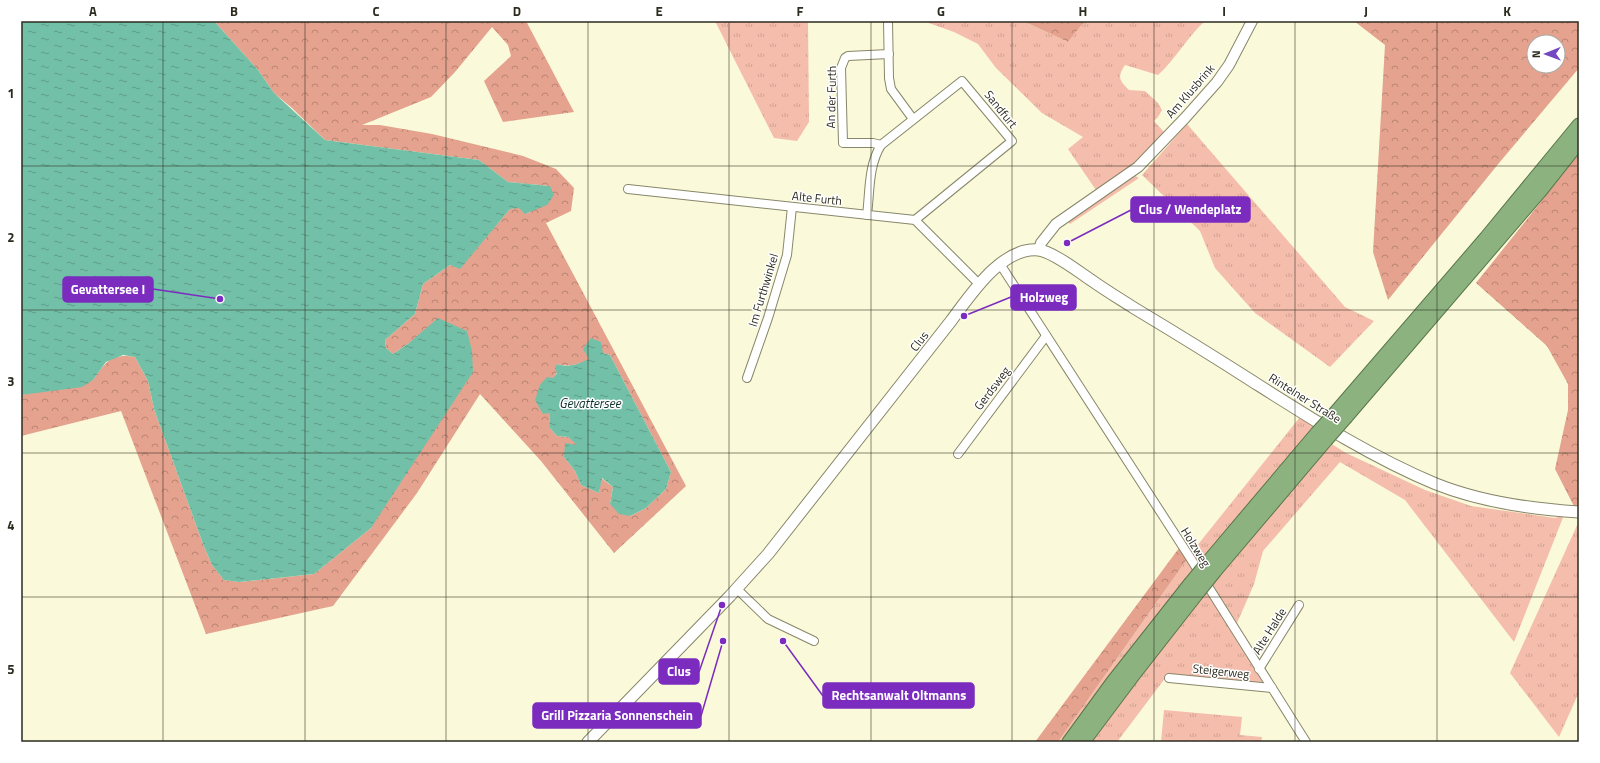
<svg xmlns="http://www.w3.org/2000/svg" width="1600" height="763" font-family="'Titillium Web',sans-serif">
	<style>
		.grass { fill: url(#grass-tufts) }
		.forest { fill: url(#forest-crowns); fill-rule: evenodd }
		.water { fill: url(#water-ripples) }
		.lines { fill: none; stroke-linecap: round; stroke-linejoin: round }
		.minor-casing { stroke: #88876a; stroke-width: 10 }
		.tertiary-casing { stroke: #88876a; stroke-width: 12 }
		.secondary-casing { stroke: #88876a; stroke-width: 13 }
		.trunk-casing { stroke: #587649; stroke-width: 15 }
		.minor { stroke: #fff; stroke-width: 8 }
		.tertiary { stroke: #fff; stroke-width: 10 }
		.secondary { stroke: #fff; stroke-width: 11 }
		.trunk { stroke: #8cb280; stroke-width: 13 }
		.trunk-bridge-casing { stroke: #587649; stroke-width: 15; stroke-linecap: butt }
		.trunk-bridge { stroke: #8cb280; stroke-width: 13 }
		.grid { fill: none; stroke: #2c2b1f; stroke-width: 1; stroke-opacity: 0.55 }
		.labels { text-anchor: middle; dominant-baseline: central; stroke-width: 3; stroke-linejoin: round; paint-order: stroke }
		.street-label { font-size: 12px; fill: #2c2b1f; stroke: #fff }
		.water-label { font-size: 13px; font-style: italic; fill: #0f342a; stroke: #fff }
		.leader { fill: none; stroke: #7b2cbf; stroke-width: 1.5 }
		.callout-dot { fill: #7b2cbf; stroke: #fff; stroke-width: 1.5 }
		.callout { fill: #7b2cbf; stroke: #7b2cbf; stroke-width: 1.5 }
		.callout-label { font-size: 13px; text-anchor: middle; font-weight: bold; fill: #fff }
		.neatline { fill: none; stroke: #2c2b1f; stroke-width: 1.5 }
		.grid-label { font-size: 13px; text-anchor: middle; font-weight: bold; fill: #2c2b1f }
	</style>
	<defs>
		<pattern id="grass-tufts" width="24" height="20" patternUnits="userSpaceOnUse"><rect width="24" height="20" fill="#f5bdac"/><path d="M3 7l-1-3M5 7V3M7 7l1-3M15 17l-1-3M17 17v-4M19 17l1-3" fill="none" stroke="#d2a394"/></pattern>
		<pattern id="forest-crowns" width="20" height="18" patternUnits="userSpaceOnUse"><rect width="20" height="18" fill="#e5a28e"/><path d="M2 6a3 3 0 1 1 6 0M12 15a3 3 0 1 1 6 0" fill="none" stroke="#ba8473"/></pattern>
		<pattern id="water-ripples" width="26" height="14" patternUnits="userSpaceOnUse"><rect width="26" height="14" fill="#73c0a8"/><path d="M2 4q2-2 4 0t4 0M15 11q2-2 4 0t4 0" fill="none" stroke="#5f9c88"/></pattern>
	</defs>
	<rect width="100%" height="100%" fill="#faf9d9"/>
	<!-- grass -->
	<g class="grass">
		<path d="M715 21H808L809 122 797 141 774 138Z"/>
		<path d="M923 21H1023L1068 42 1085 21H1095L1098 23 1099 21H1205C1187 37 1176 59 1158 75L1125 65C1117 77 1119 80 1129 90L1145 91 1158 103 1162 110 1158 117 1154 121 1164 132 1130 173 1139 178 1070 224 1064 217 1098 193 1068 149 1083 137 1042 113 996 68 978 44 954 32Z"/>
		<path d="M1187 124 1345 307 1374 321 1330 367 1255 313 1215 268 1200 231 1142 175Z"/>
		<path d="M1300 417 1315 426 1200 564 1192 552Z"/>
		<path d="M1330 443 1346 453 1425 490 1471 506 1555 518 1564 515 1514 642 1405 500 1340 462 1263 551 1254 584 1237 623 1212 584Z"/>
		<path d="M1579 521V692L1559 737 1510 673Z"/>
		<path d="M1190 555 1272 687 1166 677 1117 742H1058Z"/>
		<path d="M1164 710 1242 717 1240 735 1262 737 1261 742H1161Z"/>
	</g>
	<!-- forest -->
	<g class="forest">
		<path d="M214 21H526L574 112 503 122 484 81 511 56 508 45 492 27 455 72 431 97 362 125H380L432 134 523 156 556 169 574 188 571 211 546 223 686 486 614 553 541 461 480 394 417 493 333 606 206 634 121 411 21 436V395L93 380C106 362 111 353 135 357L148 381 154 409 203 544 212 565 224 580 240 582 314 574 371 528 409 343 393 354 386 348 385 340 415 314 423 284 450 265 460 268 510 209 519 207 525 214 530 212 550 186 508 182 479 160 325 140 292 108 274 93 258 70ZM603 353 610 355 671 472 666 489 646 508 630 516 610 504 613 487 601 478 599 493 581 485 575 471 564 457 578 445 568 437 557 436 549 427 553 379 557 372V364C574 369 588 360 603 353Z"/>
		<path d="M1023 21H1085L1068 42Z"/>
		<path d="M1354 21H1579V68L1499 163 1388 300 1373 252 1385 45ZM1534 42H1558V66H1534Z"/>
		<path d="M1579 154V516L1555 469 1568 410V384L1547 346 1476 283Z"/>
		<path d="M1182 544 1190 555 1058 742H1035Z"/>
	</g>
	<!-- water -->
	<g class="water">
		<path d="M21 21H214L258 70 274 93 325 140 479 160 508 182 550 186 554 195 547 205 525 214 519 208 510 209 460 269 450 265 423 284 415 314 385 340 386 348 393 354 409 343 438 318 467 331 472 351 473 372 371 528 314 574 239 582 224 580 212 565 203 544 154 409 148 381 135 357 123 355 106 362 93 380 82 387 21 395Z"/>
		<path d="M591 338 601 342 603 353 610 355 671 472 666 489 646 508 630 516 619 514 610 504 613 487 602 478 599 493 581 485 575 471 564 457 565 443 577 445 568 437 557 436 549 427 550 413 543 414 535 400 540 385 547 377 553 378 557 373 555 368 557 364C569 368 578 364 589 359L583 349Z"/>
	</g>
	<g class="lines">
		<defs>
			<g id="minor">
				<path d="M888 21 889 78 891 89 913 119"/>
				<path d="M881 145 873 143H843L841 68 845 58 848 56 889 54"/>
				<path d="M628 189 915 220 979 284"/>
				<path d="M867 215C870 192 868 166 881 145L962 81 1012 141 915 220"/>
				<path d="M1000 264 1189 556 1306 742"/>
				<path d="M747 378 768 318 787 255 792 207"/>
				<path d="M958 454 1046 336"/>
				<path d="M737 589 768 619 814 641"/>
				<path d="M1259 669 1299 605"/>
				<path d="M1169 678 1272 688"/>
			</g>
			<path id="tertiary" d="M1039 250 1041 243 1056 224 1138 167 1185 118 1217 82 1229 65 1252 21"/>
			<path id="secondary" d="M588 742 730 596 768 554 951 321C970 296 1001 247 1038 250 1052 251 1079 272 1091 280 1105 290 1120 299 1134 308 1174 332 1213 356 1252 381 1312 419 1371 457 1436 484 1481 502 1531 509 1579 512"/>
			<g id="trunk">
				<path d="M1337 411 1486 238 1579 125"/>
				<path d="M1346 417 1541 190 1579 142"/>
				<path d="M1208 562 1317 433"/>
				<path d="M1215 571 1326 440"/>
				<path d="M1069 742 1112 683 1190 584"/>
				<path d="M1083 742 1134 674 1199 591"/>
			</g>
		</defs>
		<!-- minor casing -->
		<use href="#minor" class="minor-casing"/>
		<!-- tertiary casing -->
		<use href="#tertiary" class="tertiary-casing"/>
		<!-- secondary casing -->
		<use href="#secondary" class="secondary-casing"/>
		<!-- trunk casing -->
		<use href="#trunk" class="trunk-casing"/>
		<!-- minor -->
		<use href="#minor" class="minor"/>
		<!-- tertiary -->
		<use href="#tertiary" class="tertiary"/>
		<!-- secondary -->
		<use href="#secondary" class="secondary"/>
		<!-- trunk -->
		<use href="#trunk" class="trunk"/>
		<defs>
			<g id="trunk-bridge">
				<path d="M1317 433 1337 411"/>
				<path d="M1326 440 1346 417"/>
				<path d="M1190 584 1208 562"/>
				<path d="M1199 591 1215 571"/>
			</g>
		</defs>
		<!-- trunk-bridge casing -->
		<use href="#trunk-bridge" class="trunk-bridge-casing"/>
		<!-- trunk-bridge -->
		<use href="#trunk-bridge" class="trunk-bridge"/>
	</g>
	<!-- grid -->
	<path class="grid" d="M163 21V742M305 21V742M446 21V742M588 21V742M729 21V742M871 21V742M1012 21V742M1154 21V742M1295 21V742M1437 21V742M21 166H1579M21 310H1579M21 453H1579M21 597H1579"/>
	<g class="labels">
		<!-- street labels -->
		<g class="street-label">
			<text transform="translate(1190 91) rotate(-49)">Am Klusbrink</text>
			<text transform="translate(831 97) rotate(-89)">An der Furth</text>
			<text transform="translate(1001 109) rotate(51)">Sandfurt</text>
			<text transform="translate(817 198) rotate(6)">Alte Furth</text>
			<text transform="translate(763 290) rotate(-73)">Im Furthwinkel</text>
			<text transform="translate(919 341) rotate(-52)">Clus</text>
			<text transform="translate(992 388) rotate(-53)">Gerdsweg</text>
			<text transform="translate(1305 398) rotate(32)">Rintelner Straße</text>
			<text transform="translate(1196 547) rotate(58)">Holzweg</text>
			<text transform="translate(1269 631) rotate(-58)">Alte Halde</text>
			<text transform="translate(1221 671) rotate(6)">Steigerweg</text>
		</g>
		<!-- water labels -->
		<g class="water-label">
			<text x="590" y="403">Gevattersee</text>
		</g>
	</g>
	<!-- callouts -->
	<path class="leader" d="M1067 243L1131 210M220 299L153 289M964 316L1011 297M722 605L699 672M783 641L823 696M723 641L701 716"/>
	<g class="callout-dot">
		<circle cx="1067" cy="243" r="4"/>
		<circle cx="220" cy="299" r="4"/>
		<circle cx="964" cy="316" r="4"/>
		<circle cx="722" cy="605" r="4"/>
		<circle cx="783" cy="641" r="4"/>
		<circle cx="723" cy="641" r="4"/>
	</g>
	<g class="callout">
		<rect x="1131" y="197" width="119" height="25" rx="4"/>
		<rect x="63" y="277" width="90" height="25" rx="4"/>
		<rect x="1011" y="285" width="65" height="25" rx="4"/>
		<rect x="659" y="659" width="40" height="25" rx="4"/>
		<rect x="823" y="683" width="151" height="25" rx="4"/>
		<rect x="533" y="703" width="168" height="25" rx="4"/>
	</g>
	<g class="callout-label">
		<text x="1190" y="214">Clus / Wendeplatz</text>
		<text x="108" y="294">Gevattersee I</text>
		<text x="1044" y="302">Holzweg</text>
		<text x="679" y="676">Clus</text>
		<text x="899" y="700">Rechtsanwalt Oltmanns</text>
		<text x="617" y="720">Grill Pizzaria Sonnenschein</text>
	</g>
	<!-- border -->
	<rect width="1600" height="763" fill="none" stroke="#ffffff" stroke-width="44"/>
	<!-- north arrow -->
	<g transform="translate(1546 54) rotate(269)"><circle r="19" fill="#ffffff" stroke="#abaaa5"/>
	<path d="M0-3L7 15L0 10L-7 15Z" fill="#7548c1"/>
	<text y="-6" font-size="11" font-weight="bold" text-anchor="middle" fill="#2c2b1f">N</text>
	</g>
	<rect x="22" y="22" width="1556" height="719" class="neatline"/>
	<g class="grid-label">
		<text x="93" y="16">A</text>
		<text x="234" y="16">B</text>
		<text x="376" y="16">C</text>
		<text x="517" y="16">D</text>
		<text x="659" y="16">E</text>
		<text x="800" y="16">F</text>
		<text x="941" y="16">G</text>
		<text x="1083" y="16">H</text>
		<text x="1224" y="16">I</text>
		<text x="1366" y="16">J</text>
		<text x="1507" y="16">K</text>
		<text x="11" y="98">1</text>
		<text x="11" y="242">2</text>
		<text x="11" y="386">3</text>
		<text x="11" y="530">4</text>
		<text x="11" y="674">5</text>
	</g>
</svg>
